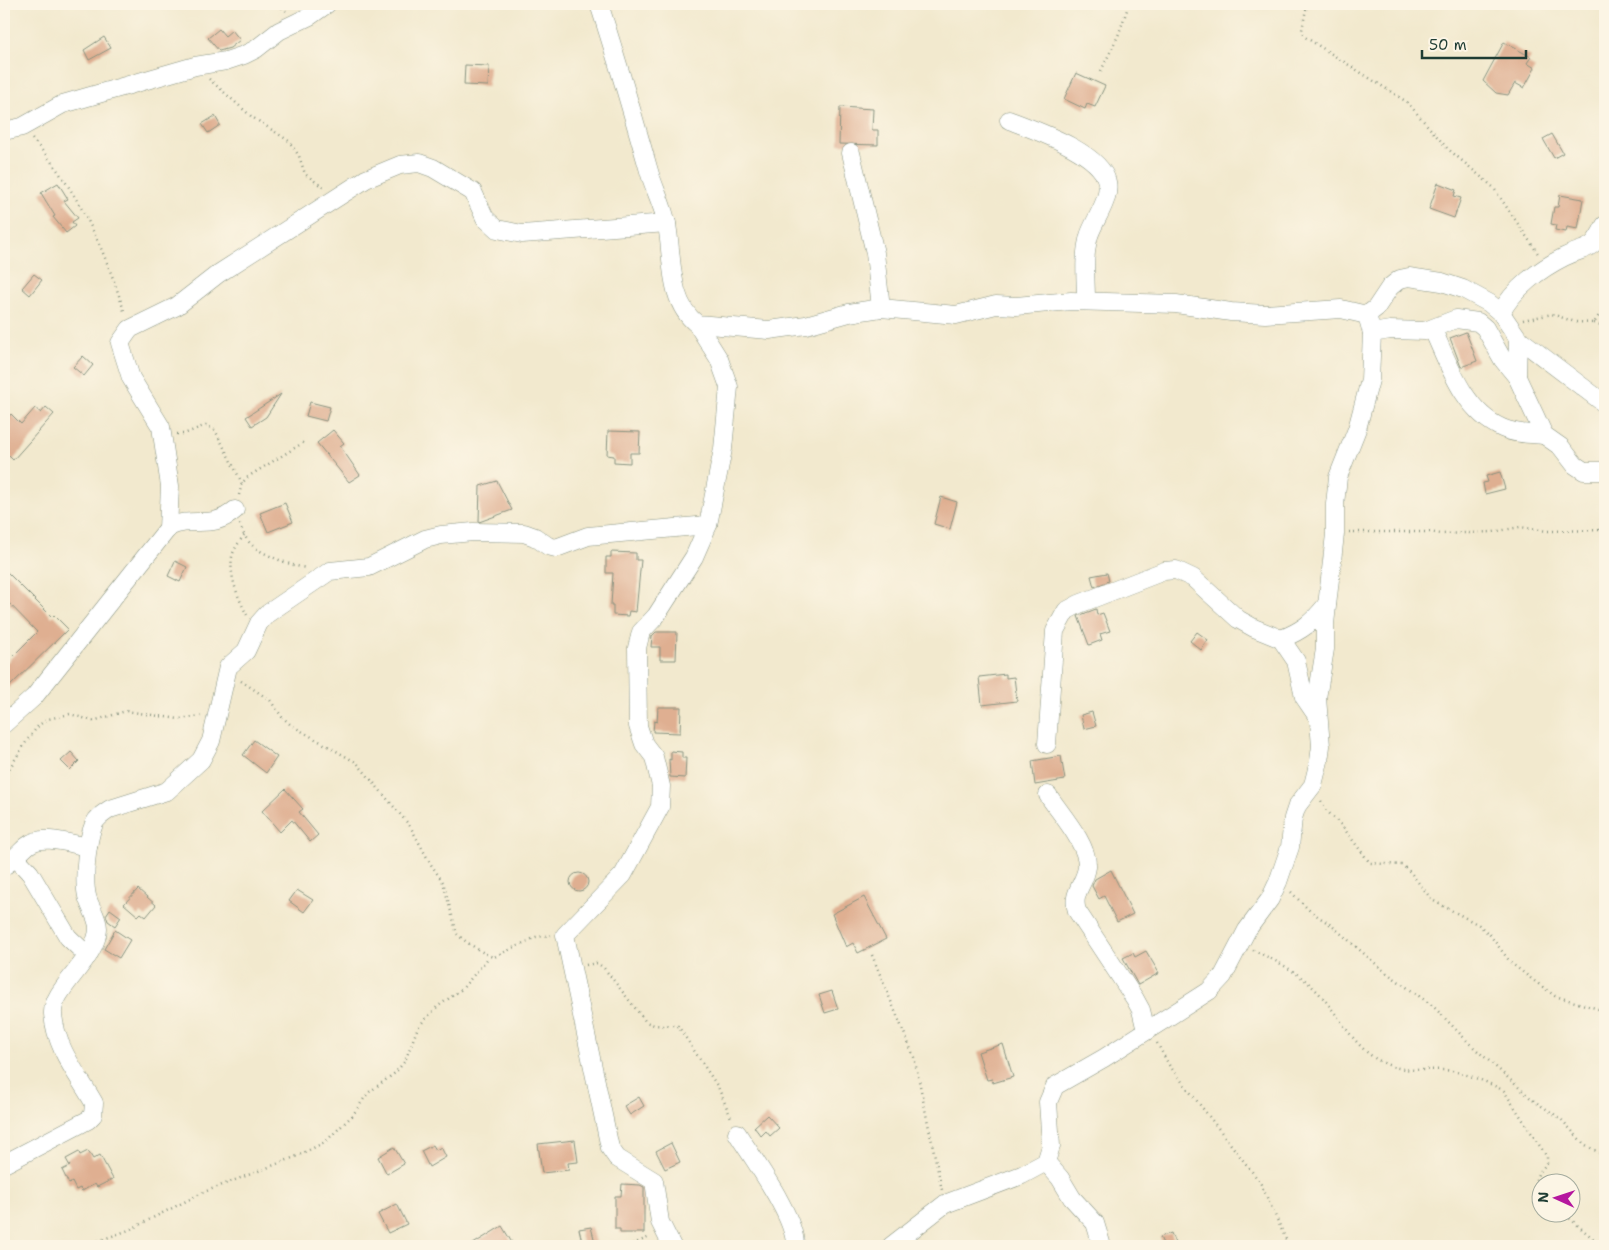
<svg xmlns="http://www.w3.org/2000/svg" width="1609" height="1250" font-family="'Shantell Sans',sans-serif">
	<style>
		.building { fill: #dfaf91 }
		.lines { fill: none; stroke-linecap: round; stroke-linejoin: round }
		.minor-casing { stroke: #889381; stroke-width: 19 }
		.path { stroke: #889381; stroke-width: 2.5; stroke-dasharray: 1 4; stroke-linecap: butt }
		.minor { stroke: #fff; stroke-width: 18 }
	</style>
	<rect width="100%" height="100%" fill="#fcf5e5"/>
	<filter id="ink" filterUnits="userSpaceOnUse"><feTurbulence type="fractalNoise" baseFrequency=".02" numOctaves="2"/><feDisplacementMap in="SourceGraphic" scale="10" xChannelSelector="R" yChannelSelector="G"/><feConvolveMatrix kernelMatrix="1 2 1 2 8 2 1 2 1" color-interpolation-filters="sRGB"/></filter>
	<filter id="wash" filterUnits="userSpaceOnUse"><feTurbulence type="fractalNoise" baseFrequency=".0096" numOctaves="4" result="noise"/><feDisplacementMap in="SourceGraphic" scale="20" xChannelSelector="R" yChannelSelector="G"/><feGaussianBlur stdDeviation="1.12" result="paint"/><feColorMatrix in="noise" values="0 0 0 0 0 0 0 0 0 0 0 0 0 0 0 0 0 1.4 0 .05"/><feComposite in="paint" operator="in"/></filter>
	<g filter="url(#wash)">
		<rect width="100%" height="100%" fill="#f2e9ce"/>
		<g id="blocks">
			<!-- building -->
			<g class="building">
				<path d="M219 29 225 36 232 30 240 40 230 48 219 51 208 38Z"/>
				<path d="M104 37 111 48 89 60 84 50Z"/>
				<path d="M1504 42 1531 57 1527 63 1535 68 1524 88 1515 83 1508 95 1496 93 1483 81Z"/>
				<path d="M465 65 489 66 488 86 464 85Z"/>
				<path d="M1076 73 1105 86 1095 107 1087 104 1085 109 1064 99Z"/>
				<path d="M840 107 873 109 872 130H878V145L839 144Z"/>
				<path d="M215 116 220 125 208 133 202 124Z"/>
				<path d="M1552 134 1563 153 1554 158 1543 139Z"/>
				<path d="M58 183 68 199 64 201 78 218 72 222 75 226 66 233 53 217 55 216 41 193Z"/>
				<path d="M1438 183 1456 190 1454 196 1461 198 1454 218 1429 209Z"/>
				<path d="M1560 195 1583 199 1578 229 1567 227 1566 232 1555 230 1556 225 1551 224 1554 207H1558Z"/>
				<path d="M34 274 42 280 30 295 22 288Z"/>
				<path d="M1466 332 1477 361 1461 367 1450 338Z"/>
				<path d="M83 356 93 365 84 376 73 367Z"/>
				<path d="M281 394 266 417 252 426 246 417Z"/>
				<path d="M310 402 330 407 326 421 306 416Z"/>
				<path d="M46 407 54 414 13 460 4 451V422L11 414 21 424 35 408 41 413Z"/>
				<path d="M333 430 344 443 340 446 360 475 349 482 317 443Z"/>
				<path d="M608 431 640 432 639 453H630V463L614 462V456L607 455Z"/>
				<path d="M1500 472 1505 489 1485 494 1483 483 1488 482 1486 476Z"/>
				<path d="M497 481 512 510 479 522 480 486Z"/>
				<path d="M941 497 957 502 950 529 934 524Z"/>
				<path d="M285 503 293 522 268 532 260 513Z"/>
				<path d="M611 552 636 553V560H641L636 612 629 611 628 616 613 615V605H611L613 573H606V557H611Z"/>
				<path d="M175 561 187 567 180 582 168 576Z"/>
				<path d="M4 569 52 617 54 615 68 629 4 692V665L37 632 4 598Z"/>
				<path d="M1107 573 1109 581 1094 587 1091 576Z"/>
				<path d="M1096 609 1097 615 1103 613 1110 631 1100 634 1102 640 1089 645 1078 616Z"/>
				<path d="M656 632H677L676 660H660V647H651L652 636Z"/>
				<path d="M1197 632 1208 640 1201 650 1190 641Z"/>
				<path d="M1006 674V678L1014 677 1017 701 982 705 979 677Z"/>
				<path d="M658 707H681L680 733 653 732 654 721 657 722Z"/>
				<path d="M1092 712 1096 726 1084 729 1081 715Z"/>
				<path d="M254 740 277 757 266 773 243 755Z"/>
				<path d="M671 751 682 752V758H686L685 778 670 777 669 759 671 760Z"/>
				<path d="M71 752 79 761 70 770 61 761Z"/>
				<path d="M1061 756 1065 780 1035 785 1032 761Z"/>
				<path d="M285 789 303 809 299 812 318 835 310 842 292 820 280 832 262 811Z"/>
				<path d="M1111 870 1133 914 1117 922 1104 896 1099 899 1092 886 1095 879Z"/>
				<circle cx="579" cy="882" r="9"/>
				<path d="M138 889 156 905 146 917 141 913 138 916 124 904Z"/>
				<path d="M297 890 313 900 304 912 289 901Z"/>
				<path d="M864 897 886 939 858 953 853 943 846 947 832 914Z"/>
				<path d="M110 909 121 917 115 926 108 921 106 915Z"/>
				<path d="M115 930 130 940 119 958 104 949Z"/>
				<path d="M1146 951 1159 973 1138 985 1123 958 1133 953 1135 957Z"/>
				<path d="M832 991 838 1009 825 1013 819 995Z"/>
				<path d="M1003 1044 1013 1077 993 1083 992 1079 987 1080 978 1052Z"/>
				<path d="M639 1097 644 1106 630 1115 624 1106Z"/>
				<path d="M767 1115 779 1128 770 1136 766 1131 761 1136 754 1127Z"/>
				<path d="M575 1140 578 1162 568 1163 569 1170 542 1173 538 1144Z"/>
				<path d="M671 1143 680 1162 665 1169 656 1151Z"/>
				<path d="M433 1145 436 1150 441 1147 446 1157 429 1167 421 1151Z"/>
				<path d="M394 1147 404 1164 387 1174 378 1157Z"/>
				<path d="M88 1151 93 1159 100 1155 113 1179 97 1187 95 1184 82 1191 80 1188 76 1190 72 1182 69 1184 62 1170 70 1166 66 1159 79 1152 80 1155Z"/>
				<path d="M622 1184 640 1185 644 1187V1233H620V1229H615V1196H621Z"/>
				<path d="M397 1204 407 1224 388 1233 378 1214Z"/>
				<path d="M502 1226 514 1246H470Z"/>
				<path d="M591 1227 596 1246H583L579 1229Z"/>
				<path d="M1171 1233 1176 1246H1164L1160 1237Z"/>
			</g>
		</g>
	</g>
	<g filter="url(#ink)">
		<use href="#blocks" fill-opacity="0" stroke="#889381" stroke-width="1"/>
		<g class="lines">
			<defs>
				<g id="minor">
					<path d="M599 4C617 59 633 115 649 171 654 189 664 207 667 225 673 257 668 302 697 324L769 330 806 325 849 313 881 308 956 315 996 305 1016 306 1071 301 1176 304 1231 312 1265 314 1341 309 1367 315 1376 308 1390 287 1400 279 1409 277 1442 282 1463 289 1489 303 1501 313 1518 338 1517 377 1544 435 1561 447 1575 465 1584 471H1605"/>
					<path d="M1009 120C1034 130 1101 152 1107 182 1111 199 1094 220 1089 236 1083 257 1086 280 1086 301"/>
					<path d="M4 131 22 127 63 104 195 66 226 61 244 55 256 49 279 31 310 16 327 4"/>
					<path d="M851 153 875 253 881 308"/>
					<path d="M1501 313C1513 289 1540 269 1564 257 1588 245 1591 254 1605 225"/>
					<path d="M1433 330C1449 365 1464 411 1502 428 1515 434 1530 434 1544 435"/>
					<path d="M1372 333 1390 330 1425 331 1456 319 1478 322 1485 328 1503 360 1517 377"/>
					<path d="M1518 338 1605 404"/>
					<path d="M168 529 170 486 161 427 131 378 120 343 130 329 177 306 218 274 366 179 400 165 419 163 433 168 473 192 485 218 497 229 522 234 667 223"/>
					<path d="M1281 639C1302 631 1313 622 1327 604"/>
					<path d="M4 724 34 697 169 527C194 515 211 531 235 510"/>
					<path d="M1047 744 1055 631 1066 611 1079 604 1164 571 1176 570 1193 578 1238 619 1254 628 1281 639 1296 661 1304 697 1317 716"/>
					<path d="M1048 795C1059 812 1089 845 1087 867 1085 884 1071 893 1077 911L1135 999 1141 1010 1146 1031"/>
					<path d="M17 859 30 873 68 937 88 956"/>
					<path d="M4 866C14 860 19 853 27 846 42 833 71 844 88 847"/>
					<path d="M737 1133C753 1159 796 1217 795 1246"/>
					<path d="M1046 1162 1060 1178 1072 1198 1095 1223 1102 1246"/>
					<path d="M4 1164 88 1120 93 1115 94 1103C77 1073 56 1049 53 1014 51 989 98 958 98 928 98 917 89 906 87 896 83 879 87 840 94 824 97 817 104 813 110 809L167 791 201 760 211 741 228 667 246 651 259 623 267 614 330 571 369 567 425 539 441 535 473 532 524 533 535 537 548 546 556 548 588 536 708 525"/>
					<path d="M672 1246 660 1222 654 1181 617 1158 610 1148 565 935 623 875 660 807 661 786 654 757 644 744 638 726 637 648 641 632 656 616 694 557 708 525 723 449 729 387 719 359 697 324"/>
					<path d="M891 1246 945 1204 1022 1175 1046 1162 1051 1146 1048 1102 1055 1086 1104 1058 1209 991 1223 976 1247 930 1270 899 1278 882 1290 847 1293 818 1297 806 1313 785 1319 761 1321 746 1317 698 1325 649V624L1335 534V504L1338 477 1357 429 1370 380 1372 333 1367 315"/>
				</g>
			</defs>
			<!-- minor casing -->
			<use href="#minor" class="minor-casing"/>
			<!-- path -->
			<g class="path">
				<path d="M278 4 286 11"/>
				<path d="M1307 4 1302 30 1305 37 1407 102 1447 148 1493 187 1539 255"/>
				<path d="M1101 71 1118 36 1129 4"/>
				<path d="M209 79 252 117 289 141 299 156 305 174 324 188"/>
				<path d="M32 139C78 189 105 250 125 314"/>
				<path d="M1523 320 1552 314 1575 322 1594 323 1605 306"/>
				<path d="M1594 323 1605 326"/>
				<path d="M177 434H184L206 425 215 430 242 483"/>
				<path d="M239 495 242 483 249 476 306 441"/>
				<path d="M240 524C243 532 245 539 252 545 261 554 294 567 307 568"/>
				<path d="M1349 532H1430L1441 534 1493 532 1520 527 1547 531 1605 530"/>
				<path d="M244 535C240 541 233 550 232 557 229 576 238 598 247 615"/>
				<path d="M241 681 270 700 282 717 291 725 357 763 410 826 430 863 443 882 457 934C461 939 488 957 494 957L536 937 551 935"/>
				<path d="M4 777 28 739 39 725 48 719 70 714 93 721 126 711 179 719 201 716"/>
				<path d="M1605 780 1602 789 1605 803"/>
				<path d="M1321 801 1327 811 1342 826 1370 863 1402 865 1411 873 1432 900 1479 925 1490 935 1511 963 1533 980 1555 996 1605 1011"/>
				<path d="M1291 892 1310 911 1331 925 1384 971 1433 1006 1470 1044 1534 1101 1560 1118 1584 1144 1601 1154 1605 1160"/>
				<path d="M1253 950C1281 963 1304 975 1324 999 1340 1018 1357 1050 1380 1061 1402 1073 1419 1069 1443 1070 1458 1070 1491 1083 1504 1091L1547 1157V1163L1538 1174 1535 1182 1542 1194"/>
				<path d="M872 955 914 1057 942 1190"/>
				<path d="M586 965 597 963 604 968 646 1022 654 1025 678 1026 718 1087 732 1120"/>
				<path d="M1157 1043 1169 1065 1260 1182 1289 1246"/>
				<path d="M1562 1212 1602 1246"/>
				<path d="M84 1246 129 1230 204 1192 295 1157 325 1142 352 1116 368 1093 395 1073 405 1061 418 1027 437 1007 462 989 489 957"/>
				<path d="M628 1246 650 1237"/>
			</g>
			<!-- minor -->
			<use href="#minor" class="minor"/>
		</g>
	</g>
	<!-- margin -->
	<rect width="1609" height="1250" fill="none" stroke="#fcf5e5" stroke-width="20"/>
	<!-- north arrow -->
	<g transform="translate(1556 1198) rotate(273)"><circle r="24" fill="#fcf5e5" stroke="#a4ab9e"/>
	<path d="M0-4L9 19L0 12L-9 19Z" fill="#b5179e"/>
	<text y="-8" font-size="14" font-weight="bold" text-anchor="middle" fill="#1f3d34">N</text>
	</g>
	<!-- scale -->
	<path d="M1422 50v8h104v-8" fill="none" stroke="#1f3d34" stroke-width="2.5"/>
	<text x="1429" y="50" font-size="15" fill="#1f3d34" stroke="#fcf5e5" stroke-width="4" paint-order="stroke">50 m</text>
</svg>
